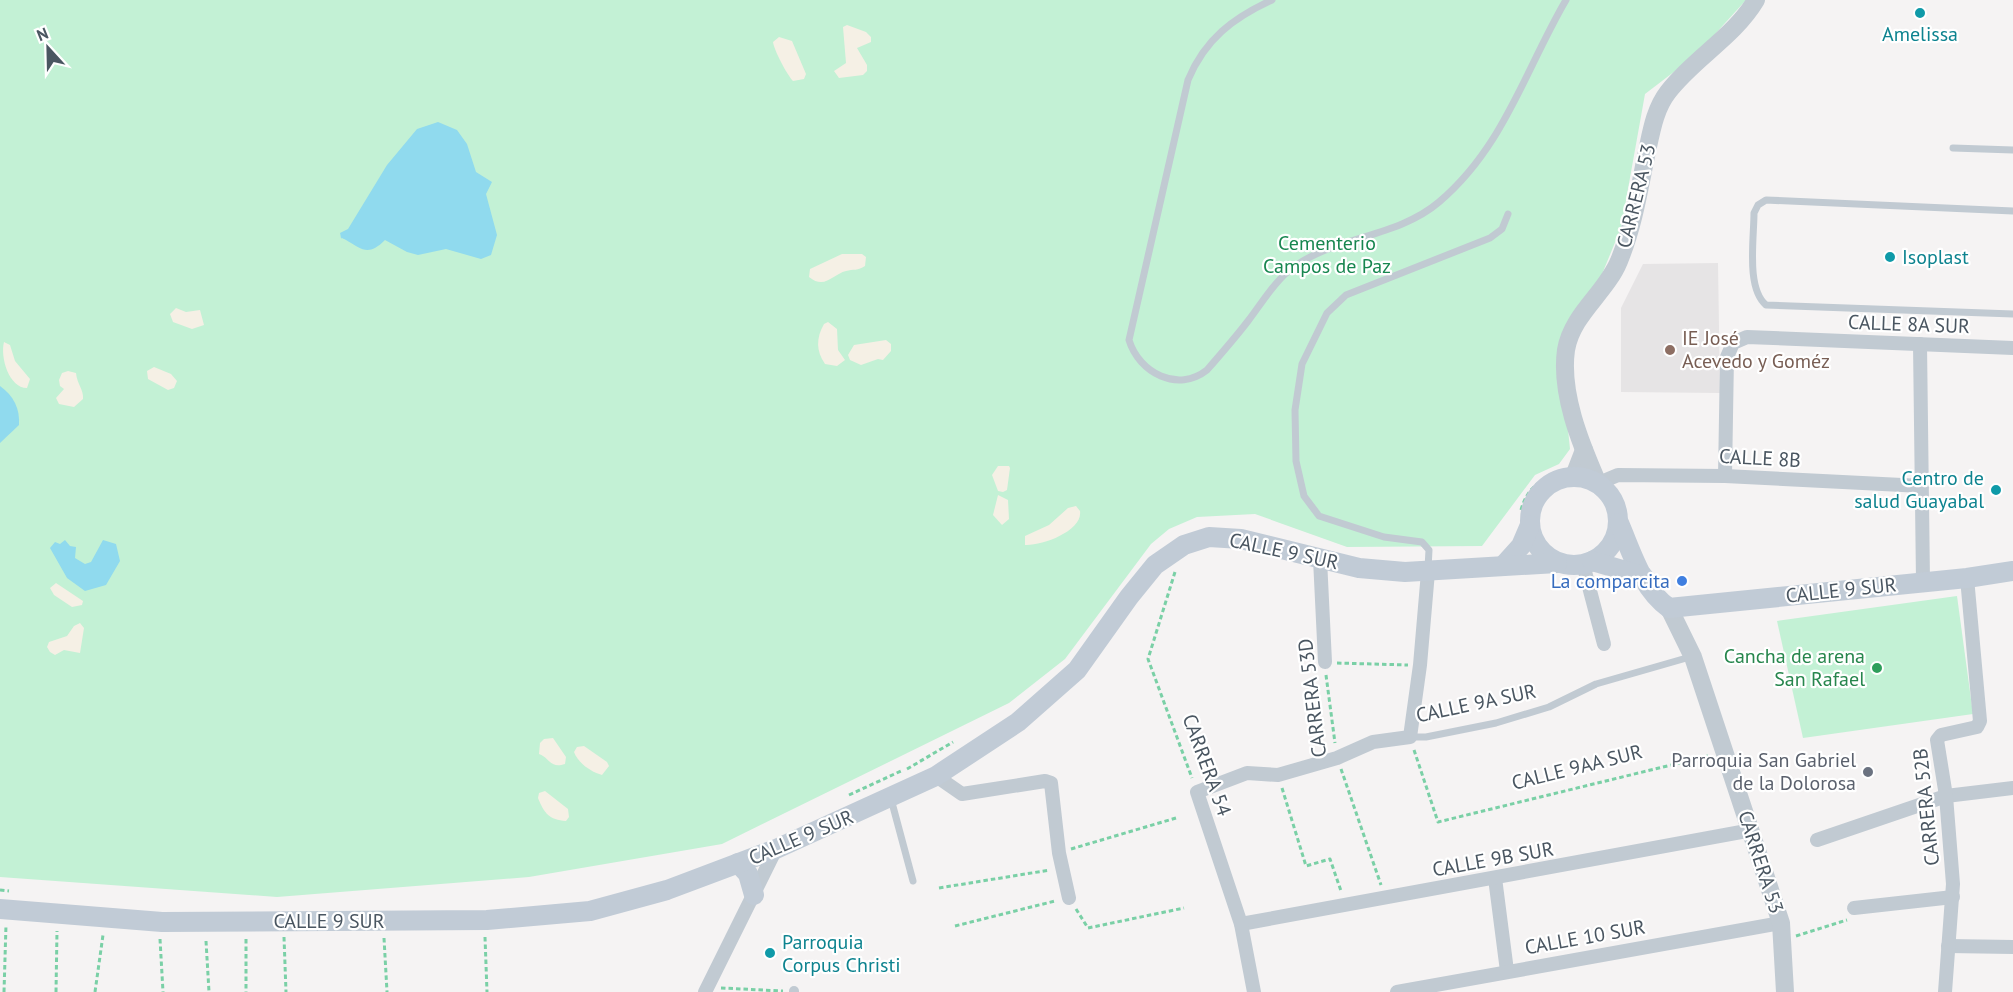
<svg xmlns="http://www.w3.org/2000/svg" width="2013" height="992" font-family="'PT Sans',sans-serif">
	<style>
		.education { fill: #e6e4e5 }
		.green { fill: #c3f1d5 }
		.sand { fill: #f5f0e5 }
		.water { fill: #90daee }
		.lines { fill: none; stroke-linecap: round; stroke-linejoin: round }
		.path { stroke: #7ad0a6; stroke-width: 3; stroke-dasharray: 4.5 3; stroke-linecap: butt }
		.service { stroke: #c1cad2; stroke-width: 7 }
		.pedestrian { stroke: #c1cad2; stroke-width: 10 }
		.minor { stroke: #c1cad2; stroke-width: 14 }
		.tertiary { stroke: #c1cad2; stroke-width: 18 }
		.secondary { stroke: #c1cbd6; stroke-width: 20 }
		.culture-dot { fill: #0f9aa8; stroke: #fff; stroke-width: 2 }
		.education-dot { fill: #8d6e63; stroke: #fff; stroke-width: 2 }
		.shop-dot { fill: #3f7fe0; stroke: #fff; stroke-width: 2 }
		.leisure-dot { fill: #2e9e5b; stroke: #fff; stroke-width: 2 }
		.worship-dot { fill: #6b7280; stroke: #fff; stroke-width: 2 }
		.labels { text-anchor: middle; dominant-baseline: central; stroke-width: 4.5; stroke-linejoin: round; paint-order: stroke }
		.culture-label { font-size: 20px; fill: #0d838f; stroke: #fff; text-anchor: start }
		.street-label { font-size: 20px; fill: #4a5661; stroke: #fff }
		.park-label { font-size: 20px; fill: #17864f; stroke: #fff }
		.education-label { font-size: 20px; fill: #785e54; stroke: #fff; text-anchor: start }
		.shop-label { font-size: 20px; fill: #366cbe; stroke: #fff; text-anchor: end }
		.leisure-label { font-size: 20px; fill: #27864d; stroke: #fff; text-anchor: end }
		.worship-label { font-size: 20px; fill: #5b616d; stroke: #fff; text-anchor: end }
	</style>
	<rect width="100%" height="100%" fill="#f5f3f3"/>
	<!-- education -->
	<path class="education" d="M1718 263 1720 393 1621 392V308L1643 264Z"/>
	<!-- green -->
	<g class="green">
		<path d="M0 0H1746L1696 55 1645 94 1621 228 1562 371 1570 449 1559 464 1535 475 1482 546 1347 547 1255 514 1197 517 1169 529 1151 544 1065 659 1009 703 722 844 529 877 277 897 0 877Z"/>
		<path d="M1957 596 1973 714 1803 738 1777 621Z"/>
	</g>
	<!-- sand -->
	<g class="sand">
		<path d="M847 25 866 32 871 37V42L857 48 867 65V71L863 75 839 78 834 71 846 63 843 27Z"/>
		<path d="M779 37 792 41 806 74 804 79 793 81C787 75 774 50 773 42Z"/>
		<path d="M842 254H862L866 257 865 266C858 271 853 269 846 271 833 274 825 290 809 277L810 269Z"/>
		<path d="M176 308 186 312 200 310 204 325 192 329 173 322 170 314Z"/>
		<path d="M828 322 837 329 838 350 845 360 837 366 825 364C816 351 816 338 824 324Z"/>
		<path d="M886 340 891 344V351L883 360 878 359 861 365 850 360 848 355 854 345Z"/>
		<path d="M4 342 10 345 15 361 30 379 27 388C9 388 0 357 4 342Z"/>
		<path d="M154 367 171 374 177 381 174 388 168 390 148 379 147 371Z"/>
		<path d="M68 371 76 373C77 384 84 390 83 399L74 407 59 404 56 398 64 389 60 386 59 380 62 373Z"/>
		<path d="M998 466H1009L1010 468 1007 490 1003 492 998 491 992 475Z"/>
		<path d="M998 495 1008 500 1009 519 1002 525 993 515Z"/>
		<path d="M1076 506 1080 511C1083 531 1042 546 1025 545V536L1049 525 1068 508Z"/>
		<path d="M56 583 83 601 82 605 72 607 54 595 50 588Z"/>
		<path d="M80 623 84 628 80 653 64 650 55 655 50 652 47 647 49 642 67 636 74 626Z"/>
		<path d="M553 738 566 757 565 764C550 769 550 758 539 754L540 743 544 739Z"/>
		<path d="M584 746 607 762 609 766 602 775C591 772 578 763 574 752L577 747Z"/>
		<path d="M545 791 568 809 569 817 566 821C549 820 544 813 538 798L539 793Z"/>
	</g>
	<!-- water -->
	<g class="water">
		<path d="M438 122 457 130 467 144 476 172 492 182 486 194 497 235 491 255 481 259 446 249 418 255 407 252 385 240C368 257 362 249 346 240 339 236 342 241 340 233L348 229 387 165 417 129Z"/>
		<path d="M0 386C14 396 20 409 19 425L0 443Z"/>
		<path d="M65 540 70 546 76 547 75 558 85 564 91 562 103 540 116 544 120 561 106 585 85 591 67 578 50 548 55 542 60 544Z"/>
	</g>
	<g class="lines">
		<!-- path -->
		<g class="path">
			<path d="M1521 510C1527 489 1538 481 1558 473"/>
			<path d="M1175 572 1148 659 1192 778"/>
			<path d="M1337 663 1408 665"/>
			<path d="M1326 675 1335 743"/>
			<path d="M1414 750 1438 822 1708 756"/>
			<path d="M907 769 953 742"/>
			<path d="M1341 769 1381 885"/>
			<path d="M1282 788 1306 866 1330 859 1341 891"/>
			<path d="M849 795 901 771"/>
			<path d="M1071 849 1176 818"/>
			<path d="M939 888 1050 870"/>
			<path d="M0 890 9 891"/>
			<path d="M1076 909 1088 928 1184 908"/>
			<path d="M955 926 1055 901"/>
			<path d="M1796 936 1847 920"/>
			<path d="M284 937 286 992"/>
			<path d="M485 937 487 992"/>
			<path d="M384 938 387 992"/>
			<path d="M160 939 163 992"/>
			<path d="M246 939V992"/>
			<path d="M206 941 209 992"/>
			<path d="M721 988 783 991"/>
			<path d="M4 992 6 925"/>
			<path d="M56 992 57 931"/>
			<path d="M95 992 103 935"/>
		</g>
		<!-- service -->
		<g class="service">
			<path d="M1272 0C1233 18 1205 39 1188 80L1129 340C1139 373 1178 393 1207 370 1221 354 1235 338 1248 321 1262 303 1275 280 1295 266 1338 236 1398 237 1439 202 1504 147 1525 70 1566 0"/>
			<path d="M1953 148 2013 150"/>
			<path d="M2013 211 1766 200 1758 205 1754 213C1754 239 1746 288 1766 305L2013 314"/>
			<path d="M1428 568 1429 550 1422 542 1384 537 1319 516 1304 496 1296 461 1295 410 1302 364 1327 313 1346 295 1490 238 1502 229 1508 214"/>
			<path d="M1410 737H1426L1496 723 1549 707 1596 684 1690 657"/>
			<path d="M891 799 913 881"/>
		</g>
		<!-- pedestrian -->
		<path class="pedestrian" d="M794 991V992"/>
		<!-- minor -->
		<g class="minor">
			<path d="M1920 344 1923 581"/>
			<path d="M1725 476 1727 357 1733 343 1747 337 2013 348"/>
			<path d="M1599 483 1618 475 1725 476 1922 486"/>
			<path d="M1320 559 1325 662"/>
			<path d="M1583 564 1604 644"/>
			<path d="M936 776 962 794 1045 781 1051 783 1059 853 1069 898"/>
			<path d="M1817 840 1946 796 2013 788"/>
			<path d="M1495 878 1507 971"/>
			<path d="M1854 908 1953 897"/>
			<path d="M1241 924 1752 830"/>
			<path d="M1948 946 2013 947"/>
			<path d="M705 992 776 849"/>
			<path d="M1254 992 1241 924 1197 792 1247 773 1278 775 1337 758 1373 742 1410 737 1420 665 1428 572"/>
			<path d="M1397 992 1781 923"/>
			<path d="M1945 992 1953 884 1946 796 1937 740 1941 735 1977 727 1980 721 1967 578"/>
		</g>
		<!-- tertiary -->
		<g class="tertiary">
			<path d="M1574 476 1584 450"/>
			<path d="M1597 481C1580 442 1560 393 1566 350 1572 314 1606 293 1619 261 1633 227 1639 191 1646 156 1651 134 1654 110 1668 92 1694 58 1734 37 1756 0"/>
			<path d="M1669 608 1693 657 1781 923 1785 992"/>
		</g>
		<!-- secondary -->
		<g class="secondary">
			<circle cx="1574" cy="521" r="44"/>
			<path d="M1619 523C1632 553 1642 589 1669 608L1967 578 2013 571"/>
			<path d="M1592 561 1643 576"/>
			<path d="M1503 566 1521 546 1530 525"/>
			<path d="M738 863 748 874 754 895"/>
			<path d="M0 909 162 922 487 920 590 911 667 890 776 849 936 776 1018 722 1077 670 1129 597 1155 565 1184 545 1209 537 1241 539 1359 568 1405 572 1557 563"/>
		</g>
	</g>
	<!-- markers -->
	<g class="culture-dot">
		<circle cx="1920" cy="13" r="6"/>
		<circle cx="1890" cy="257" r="6"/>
		<circle cx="1996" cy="490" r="6"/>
		<circle cx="770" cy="953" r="6"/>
	</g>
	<circle class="education-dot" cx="1670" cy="350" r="6"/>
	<circle class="shop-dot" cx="1682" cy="581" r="6"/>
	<circle class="leisure-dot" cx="1877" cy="668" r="6"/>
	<circle class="worship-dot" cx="1868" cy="772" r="6"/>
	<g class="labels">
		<!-- culture labels -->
		<g class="culture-label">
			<text x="1920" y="34" text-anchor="middle">Amelissa</text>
			<text x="1902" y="257">Isoplast</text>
			<text x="1984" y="478" text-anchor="end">Centro de<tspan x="1984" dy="23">salud Guayabal</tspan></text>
			<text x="782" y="942">Parroquia<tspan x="782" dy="23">Corpus Christi</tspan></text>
		</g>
		<!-- street labels -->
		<g class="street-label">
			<text transform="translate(1636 196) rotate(-76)">CARRERA 53</text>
			<text transform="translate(1909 324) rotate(2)">CALLE 8A SUR</text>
			<text transform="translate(1760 458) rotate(3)">CALLE 8B</text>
			<text transform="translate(1284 551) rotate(12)">CALLE 9 SUR</text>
			<text transform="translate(1841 590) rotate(-6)">CALLE 9 SUR</text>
			<text transform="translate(1312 698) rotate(-97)">CARRERA 53D</text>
			<text transform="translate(1476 703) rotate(-12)">CALLE 9A SUR</text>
			<text transform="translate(1207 765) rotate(70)">CARRERA 54</text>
			<text transform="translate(1577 767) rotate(-14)">CALLE 9AA SUR</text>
			<text transform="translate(1926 807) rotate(-96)">CARRERA 52B</text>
			<text transform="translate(801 837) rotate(-23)">CALLE 9 SUR</text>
			<text transform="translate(1493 859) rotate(-10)">CALLE 9B SUR</text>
			<text transform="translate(1761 862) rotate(72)">CARRERA 53</text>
			<text x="329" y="921">CALLE 9 SUR</text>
			<text transform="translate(1585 937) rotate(-10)">CALLE 10 SUR</text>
		</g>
		<!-- park labels -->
		<g class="park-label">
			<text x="1327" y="243">Cementerio<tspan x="1327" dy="23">Campos de Paz</tspan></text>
		</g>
		<!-- education labels -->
		<g class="education-label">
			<text x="1682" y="338">IE José<tspan x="1682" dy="23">Acevedo y Goméz</tspan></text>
		</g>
		<!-- shop labels -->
		<g class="shop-label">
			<text x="1670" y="581">La comparcita</text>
		</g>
		<!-- leisure labels -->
		<g class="leisure-label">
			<text x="1865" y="656">Cancha de arena<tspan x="1865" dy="23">San Rafael</tspan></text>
		</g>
		<!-- worship labels -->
		<g class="worship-label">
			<text x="1856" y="760">Parroquia San Gabriel<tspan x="1856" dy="23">de la Dolorosa</tspan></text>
		</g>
	</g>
	<!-- north arrow -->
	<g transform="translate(48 48) rotate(338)" stroke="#ffffff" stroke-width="4.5" paint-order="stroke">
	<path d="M0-4.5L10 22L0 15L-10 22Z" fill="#4a5661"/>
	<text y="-9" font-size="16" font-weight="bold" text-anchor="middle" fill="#4a5661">N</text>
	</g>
</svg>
